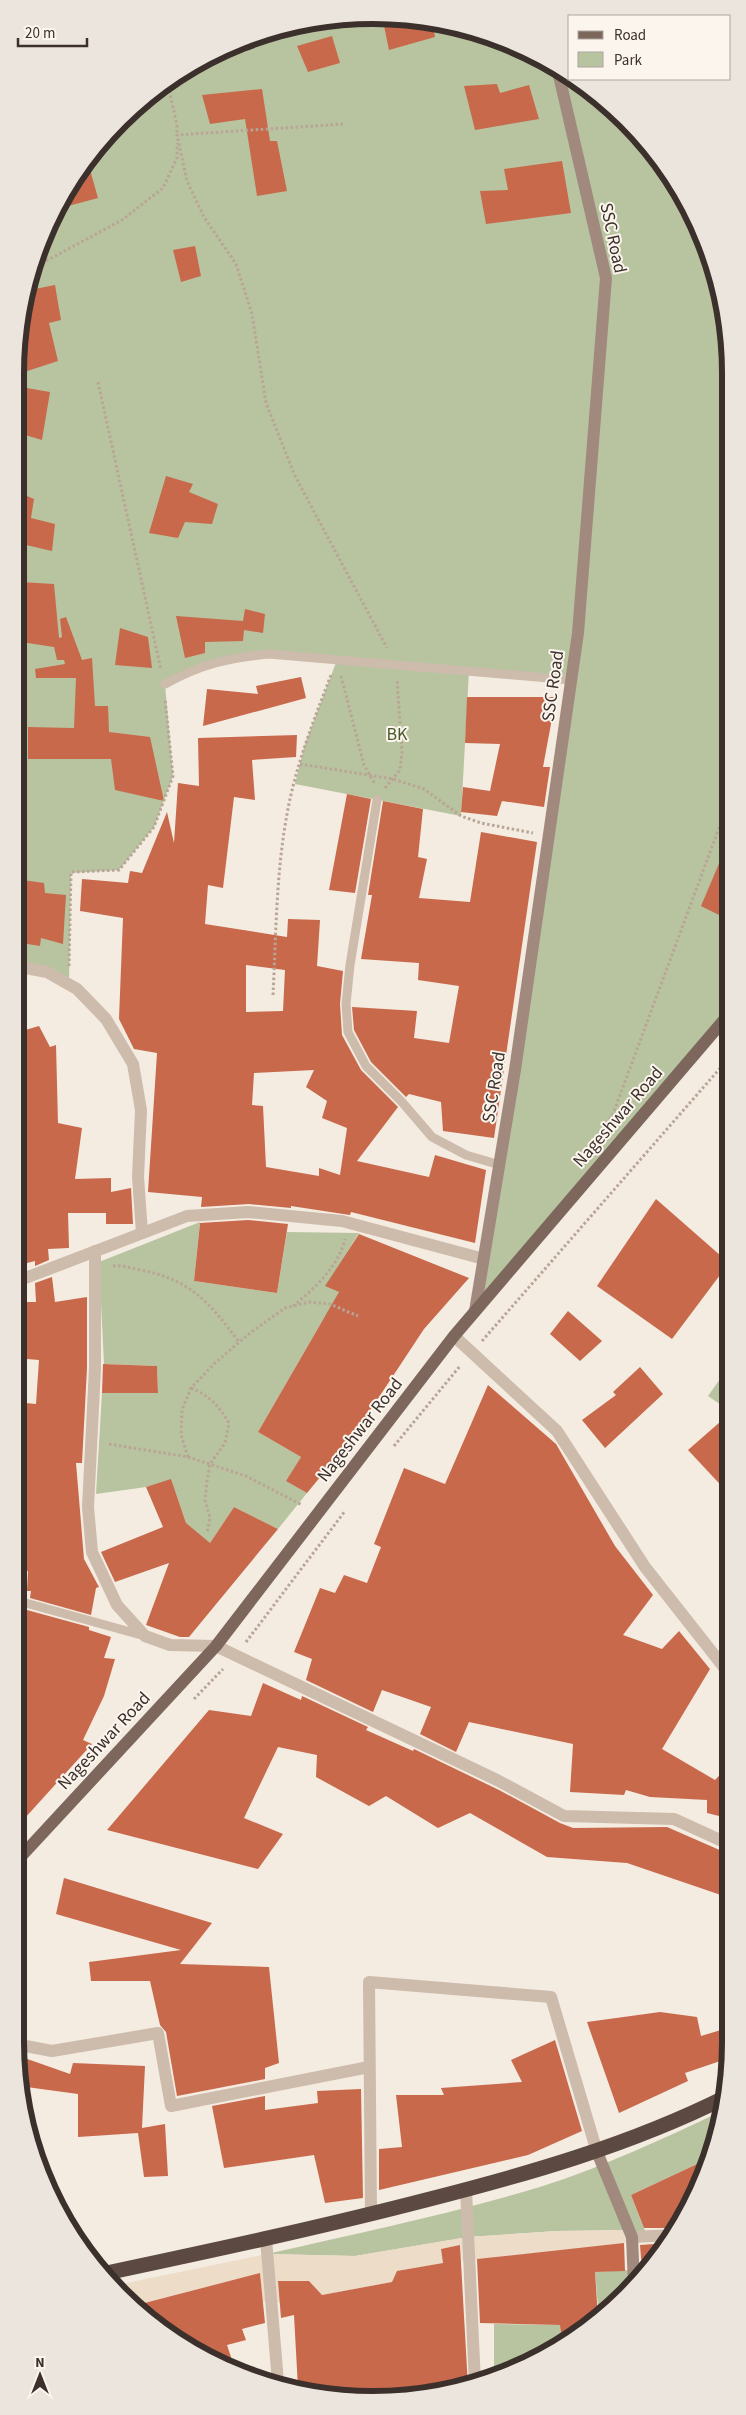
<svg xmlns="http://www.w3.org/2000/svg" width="746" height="2415" font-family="'Source Sans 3',sans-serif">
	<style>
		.green { fill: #b8c4a0 }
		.plaza { fill: #ecdcc8 }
		.building { fill: #c8694b; fill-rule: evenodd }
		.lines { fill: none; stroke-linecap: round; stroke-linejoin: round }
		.path { stroke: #b9a596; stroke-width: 3; stroke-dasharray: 2.5 2.5; stroke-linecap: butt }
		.lane { stroke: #cdbbac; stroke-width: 9 }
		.street { stroke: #cdbbac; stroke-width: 12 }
		.secondary { stroke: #a18a7d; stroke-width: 12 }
		.primary { stroke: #7d675c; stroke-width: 12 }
		.highway { stroke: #5c4a42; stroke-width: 15 }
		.labels { text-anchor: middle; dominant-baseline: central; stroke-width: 4; stroke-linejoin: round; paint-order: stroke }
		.street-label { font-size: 18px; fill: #3b302b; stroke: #fbf5ee }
		.park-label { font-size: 18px; fill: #4a5a2e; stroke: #fbf5ee }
		.rim { fill: none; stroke: #3b302b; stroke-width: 6 }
	</style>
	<rect width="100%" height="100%" fill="#f4ebe1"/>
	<!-- green -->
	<g class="green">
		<path d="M373 15 443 22 552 63 626 120 694 215 728 326 729 1015 475 1311 571 680 469 671 461 816 295 784 305 744 337 660 235 657 165 684 173 776 154 827 119 870 71 873 69 984 15 966V373L22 303 42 236 75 174 120 120 174 75 236 42 303 22Z"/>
		<path d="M200 1222 194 1281 277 1293 287 1232 359 1233 326 1286 365 1304 349 1333 324 1318 258 1432 301 1457 287 1481 307 1493 278 1529 234 1507 210 1543H193L171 1480 146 1487 96 1494 102 1393H158L157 1366 104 1364 99 1262Z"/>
		<path d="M730 1365V1411L708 1396Z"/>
		<path d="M724 2110 710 2158 631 2195 647 2236 629 2230 557 2231 468 2237 355 2256 267 2254C359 2233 452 2214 543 2186 605 2166 665 2138 724 2110Z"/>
		<path d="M630 2270 634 2285 626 2295 599 2318 595 2272Z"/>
		<path d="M494 2324 561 2325 563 2344 494 2375Z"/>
	</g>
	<!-- plaza -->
	<path class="plaza" d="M629 2230 627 2243 462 2261 461 2245 441 2249 443 2263 398 2271 392 2282 322 2295 309 2281H284L280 2302H263L260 2273 133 2306 112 2286 267 2254 355 2256 468 2237 557 2231Z"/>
	<!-- building -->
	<g class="building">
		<path d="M382 16 432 21 435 37 389 50Z"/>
		<path d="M332 36 340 63 308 72 297 46Z"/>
		<path d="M497 84 500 93 529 85 539 119 475 130 464 86Z"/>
		<path d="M262 89 270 141H277L287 191 257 196 245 119 210 124 202 95Z"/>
		<path d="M87 159 98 198 57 209 76 174Z"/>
		<path d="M562 161 571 213 486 224 480 191 508 190 504 169Z"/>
		<path d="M195 246 201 276 181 282 173 250Z"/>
		<path d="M55 285 61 320 49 323 58 361 15 375 22 303 25 291Z"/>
		<path d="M15 386 50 392 42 440 15 432Z"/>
		<path d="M166 476 193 484 189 492 218 504 212 524 185 522 178 538 149 533Z"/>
		<path d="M15 491 34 499 31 518 55 524 52 551 26 545 25 551 15 550Z"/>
		<path d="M20 582 54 584 59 638 62 637 60 619 66 617 82 660 92 658 95 706H108L109 732 150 737 164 801 115 790 111 759H28V727L74 728 76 678H36L35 669 65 664 64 660H57L54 647 21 642 20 634H15V604L17 605Z"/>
		<path d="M245 609 265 614 263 633 244 630 243 641 205 642V653L185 658 176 616 243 621Z"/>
		<path d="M120 628 148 637 152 668 115 665Z"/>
		<path d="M301 677 306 698 203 726 207 689 258 694 256 686Z"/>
		<path d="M467 697H556L543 767H550L544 807 502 801 497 816 461 812 463 787 490 791 500 744 465 743Z"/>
		<path d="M297 735 296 757 252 760 255 800 234 797 223 888 208 885 205 924 287 937 288 919 320 920 317 966 343 971 340 1004 342 1035 361 1070 398 1107 357 1161 429 1177 435 1155 486 1170 475 1243 351 1212 350 1215 291 1206V1208L249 1204 201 1207 202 1197 148 1192 157 1053 134 1049 119 1019 123 918 80 911 82 879 128 883 130 871 142 873 167 812 174 843 178 783 199 786 198 738ZM246 965 285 970 283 1011 246 1012ZM314 1070 306 1087 327 1101 322 1118 347 1128 340 1175 319 1168V1176L266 1167 263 1106 252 1105 254 1073Z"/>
		<path d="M347 794 371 799 355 893 329 890Z"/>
		<path d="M383 801 423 809 418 857 427 859 419 898 470 902 481 832 537 842 494 1138 443 1131 441 1102 409 1094 406 1097 371 1062 354 1030 352 1007 417 1011 414 1038 449 1043 459 986 418 980 419 963 361 959 372 895H368Z"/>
		<path d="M729 840V920L701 906Z"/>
		<path d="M15 879 44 883 45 893 66 895 63 944 41 938 40 946 15 942Z"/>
		<path d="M39 1026 50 1047 56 1045 58 1123 82 1128 75 1179 111 1178V1192L131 1188 133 1224H106V1213H68L69 1248 48 1249 49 1260 35 1266V1261L15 1266V1033Z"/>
		<path d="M656 1199 729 1263 672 1339 597 1286Z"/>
		<path d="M248 1220 288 1224 277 1293 194 1281 200 1223Z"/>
		<path d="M359 1234 469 1278 424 1329 350 1441 307 1493 286 1481 301 1457 258 1432 339 1292 325 1286Z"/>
		<path d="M52 1277 55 1302 87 1297V1368L82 1463H76L84 1559 99 1587 96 1588 91 1615 30 1598 31 1591H27L28 1571H15V1402L36 1404 39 1360 15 1358V1319H24L25 1302H36L35 1283Z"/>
		<path d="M568 1311 602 1341 580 1361 550 1334Z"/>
		<path d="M103 1364 157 1366 158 1393H102Z"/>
		<path d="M640 1367 663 1394 605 1448 582 1420 616 1395 613 1392Z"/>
		<path d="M488 1385 556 1444 615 1546 653 1595 623 1635 662 1649 679 1631 710 1669 662 1749 715 1780 730 1764 731 1819 707 1813V1800L650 1797 626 1790 624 1795 570 1792 573 1744 469 1722 456 1752 420 1734 431 1707 382 1690 373 1712 306 1680 312 1659 294 1652 320 1588 335 1593 344 1575 367 1583 381 1547 374 1544 404 1468 445 1484Z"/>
		<path d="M720 1422 730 1433V1495L688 1450Z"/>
		<path d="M171 1479 186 1523 210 1543 234 1507 278 1529 189 1637H180L146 1625 169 1563 115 1582 101 1552 163 1527 146 1487Z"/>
		<path d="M27 1610 89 1627V1630L111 1637 104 1658 115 1659 104 1696 83 1740 92 1744 15 1829V1661Z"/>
		<path d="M263 1683 301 1700 302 1696 368 1727 366 1730 413 1751 414 1749 499 1790 560 1823 573 1828 667 1827 731 1855V1905L718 1894 627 1863 547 1857 470 1813 438 1828 386 1796 369 1806 316 1777 317 1755 278 1747 244 1818 283 1834 258 1869 107 1830 209 1710 251 1716Z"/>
		<path d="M64 1878 212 1923 180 1964 269 1967 279 2063 265 2068V2079L177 2096 166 2032 160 2025 150 1981H91L89 1962 181 1950 56 1914Z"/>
		<path d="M660 2012 697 2017 701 2036 731 2027 729 2058 685 2073 688 2081 619 2113 587 2022Z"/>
		<path d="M555 2040 582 2131 528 2155 379 2190V2149L402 2147 396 2095H444L441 2088 522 2082 511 2060Z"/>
		<path d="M16 2055 70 2074 73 2063 145 2066 142 2128 165 2124 168 2176 144 2177 138 2133 78 2137V2094L19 2086Z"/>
		<path d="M361 2089 363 2198 325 2203 314 2155 224 2168 212 2106 265 2096V2110L318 2103 317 2091Z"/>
		<path d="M710 2158 704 2179 678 2228H644L631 2195Z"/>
		<path d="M624 2243 625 2271 595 2272 598 2318 572 2340 563 2344 560 2325 480 2323 477 2259Z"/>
		<path d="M669 2243 647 2269 642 2270 640 2245Z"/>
		<path d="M460 2245 468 2387 397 2399 327 2397 298 2388 294 2315 281 2318 278 2281H309L322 2295 392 2282 397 2271 443 2263 441 2249Z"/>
		<path d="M260 2273 265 2323 242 2329 246 2340 227 2345 235 2369 214 2363 155 2326 133 2306Z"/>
	</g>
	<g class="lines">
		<!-- path -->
		<g class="path">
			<path d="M167 81 177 125V136"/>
			<path d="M343 124 177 135 187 181 204 217 236 264 252 314 266 403 295 476 387 648"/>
			<path d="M33 268 122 220 163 188 177 158V143"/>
			<path d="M98 382 161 670"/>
			<path d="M341 676 364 765 375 784"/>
			<path d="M300 764 393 779 424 789 461 816 481 823 533 833"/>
			<path d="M385 788 400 770 402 752 397 680"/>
			<path d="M69 966 71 872 119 870 154 827 173 776 165 699"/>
			<path d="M273 995C276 937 276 877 286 820 294 770 313 722 331 675"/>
			<path d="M592 1144 613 1114 729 801"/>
			<path d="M113 1266C122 1265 131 1268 140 1270 190 1279 210 1303 239 1342"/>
			<path d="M293 1306C314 1289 339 1266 345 1239"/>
			<path d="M482 1341 729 1058"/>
			<path d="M191 1388C210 1396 219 1406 229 1423L225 1443 210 1464 207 1481 205 1500 210 1518 207 1533"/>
			<path d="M109 1444 188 1457 246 1476 302 1505"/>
			<path d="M394 1446 460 1366"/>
			<path d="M188 1457 181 1435 182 1410 191 1388 215 1363 250 1333 285 1308 309 1302 330 1304 358 1316"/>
			<path d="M246 1642 345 1511"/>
			<path d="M194 1699 223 1669"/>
		</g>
		<!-- lane -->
		<g class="lane">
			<path d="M165 684C202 664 227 658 269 654L571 680"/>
			<path d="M377 800 350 965 346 1004 348 1032 366 1066 402 1102 432 1137 466 1155 500 1165"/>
			<path d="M15 1600 145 1636"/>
		</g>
		<!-- street -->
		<g class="street">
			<path d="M15 966 47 972 77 989 106 1019 133 1064 141 1110 138 1177 142 1233"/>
			<path d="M95 1251V1368L88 1507 92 1552 117 1605 145 1636 170 1645 216 1646 497 1780 564 1816 674 1819 731 1845"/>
			<path d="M15 1282 187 1216 248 1212 342 1221 484 1259"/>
			<path d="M454 1336 557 1431 645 1567 730 1675"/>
			<path d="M15 2044 52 2051 158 2033 171 2106 369 2067"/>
			<path d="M466 2190 475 2383"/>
			<path d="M371 2214 369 1982 551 1997 597 2152"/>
			<path d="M632 2237 674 2235"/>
			<path d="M266 2239 278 2382"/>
		</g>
		<!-- secondary -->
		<g class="secondary">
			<path d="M475 1311 515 1070 578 633 606 278 557 67"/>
			<path d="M597 2152 632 2237 634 2285"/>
		</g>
		<!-- primary -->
		<path class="primary" d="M15 1863 216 1646 454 1336 729 1014"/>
		<!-- highway -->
		<path class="highway" d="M102 2274C210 2251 318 2228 426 2200 528 2174 630 2145 726 2097"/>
	</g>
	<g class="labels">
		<!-- street labels -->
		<g class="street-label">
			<text transform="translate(613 238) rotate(78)">SSC Road</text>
			<text transform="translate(553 686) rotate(-82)">SSC Road</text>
			<text transform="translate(494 1087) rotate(-81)">SSC Road</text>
			<text transform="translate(618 1117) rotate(-49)">Nageshwar Road</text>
			<text transform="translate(360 1430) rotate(-52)">Nageshwar Road</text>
			<text transform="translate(104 1741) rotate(-47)">Nageshwar Road</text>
		</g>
		<!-- park labels -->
		<g class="park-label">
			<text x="397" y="734">BK</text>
		</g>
	</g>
	<!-- crop -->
	<path d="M0 0H746V2415H0ZM373 24H373A349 349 0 0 1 722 373V2042A349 349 0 0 1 373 2391H373A349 349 0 0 1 24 2042V373A349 349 0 0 1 373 24Z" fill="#ece5de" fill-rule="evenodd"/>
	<path class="rim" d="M373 24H373A349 349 0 0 1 722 373V2042A349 349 0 0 1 373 2391H373A349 349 0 0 1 24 2042V373A349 349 0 0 1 373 24Z"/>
	<!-- legend -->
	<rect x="568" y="15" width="162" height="65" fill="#fbf5ee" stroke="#aea6a0"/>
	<rect x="578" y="31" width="25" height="8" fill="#7d675c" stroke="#aea6a0"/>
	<text x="614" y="40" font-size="15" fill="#3b302b">Road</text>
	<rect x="578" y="52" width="25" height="15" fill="#b8c4a0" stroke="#aea6a0"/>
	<text x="614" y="65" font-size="15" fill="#3b302b">Park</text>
	<!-- north arrow -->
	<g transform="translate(40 2375)" stroke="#fbf5ee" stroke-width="4" paint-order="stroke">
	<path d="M0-4L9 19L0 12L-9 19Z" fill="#3b302b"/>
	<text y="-8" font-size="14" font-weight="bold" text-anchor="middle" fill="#3b302b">N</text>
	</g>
	<!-- scale -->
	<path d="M18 38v8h69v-8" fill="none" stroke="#3b302b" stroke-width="2.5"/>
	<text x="25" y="38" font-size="15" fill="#3b302b" stroke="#fbf5ee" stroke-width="4" paint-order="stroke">20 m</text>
</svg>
